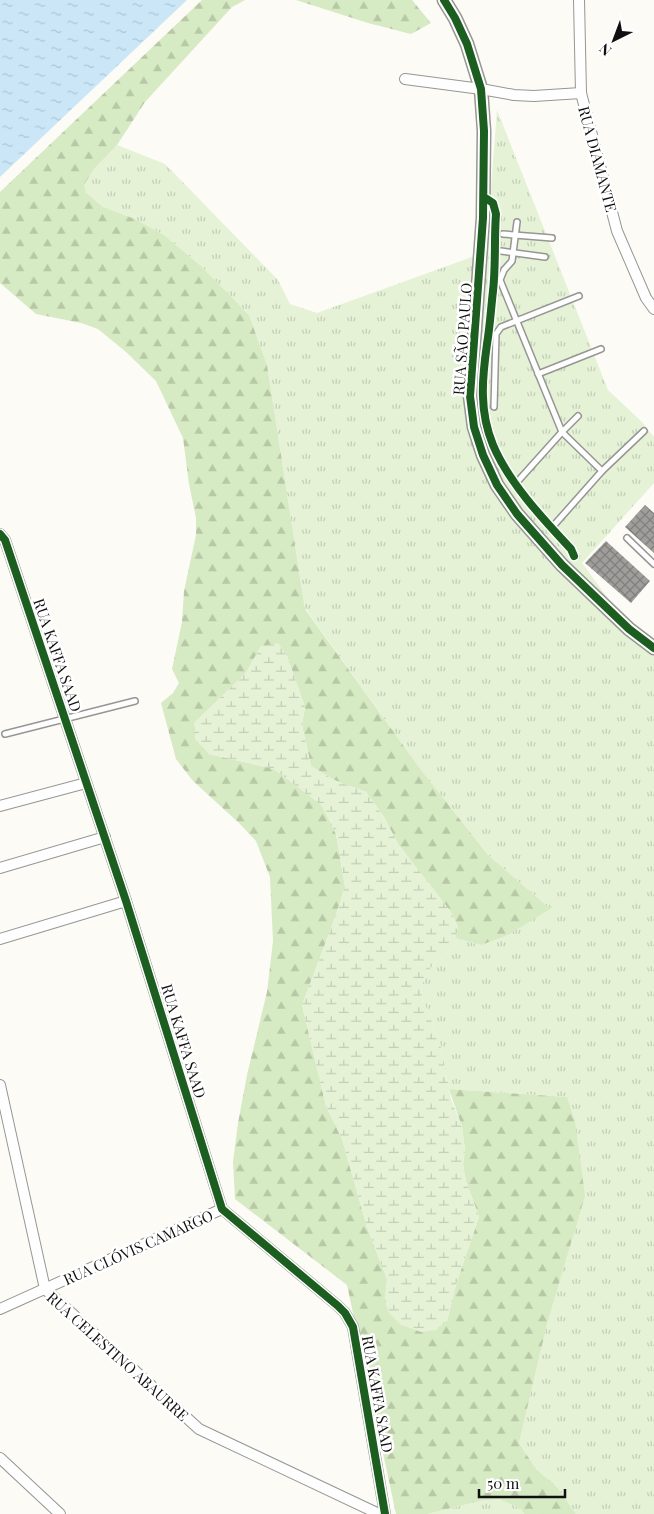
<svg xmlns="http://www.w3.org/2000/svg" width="654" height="1514" font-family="'Playfair Display',serif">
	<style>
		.grass { fill: url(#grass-tufts) }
		.forest { fill: url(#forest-firs) }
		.wetland { fill: url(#wetland-marsh) }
		.water { fill: url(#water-ripples) }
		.building { fill: url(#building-cross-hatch) }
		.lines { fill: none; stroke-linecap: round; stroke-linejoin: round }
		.service-casing { stroke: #969694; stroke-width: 8 }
		.minor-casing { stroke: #969694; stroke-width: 12 }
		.tertiary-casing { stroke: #969694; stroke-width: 15 }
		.service { stroke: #fffefe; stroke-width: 5 }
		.minor { stroke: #fffefe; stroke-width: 10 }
		.tertiary { stroke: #fffefe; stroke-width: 12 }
		.cycleway-casing { stroke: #fff; stroke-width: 11 }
		.cycleway { stroke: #1b5e20; stroke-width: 8 }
		.labels { text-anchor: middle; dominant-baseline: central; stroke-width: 5; stroke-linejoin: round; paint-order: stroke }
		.street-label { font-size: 15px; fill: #101010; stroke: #fff }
	</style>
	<defs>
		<pattern id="grass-tufts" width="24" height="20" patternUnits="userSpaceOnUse" patternTransform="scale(1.25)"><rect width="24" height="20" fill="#e5f2d6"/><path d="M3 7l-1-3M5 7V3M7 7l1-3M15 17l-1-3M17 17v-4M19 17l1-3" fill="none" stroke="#c3ceb7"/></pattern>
		<pattern id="forest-firs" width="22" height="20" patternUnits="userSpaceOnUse" patternTransform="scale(1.25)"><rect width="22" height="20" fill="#d6eac3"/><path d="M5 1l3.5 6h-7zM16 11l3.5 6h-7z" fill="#b7c8a6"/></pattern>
		<pattern id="wetland-marsh" width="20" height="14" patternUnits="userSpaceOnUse" patternTransform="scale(1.25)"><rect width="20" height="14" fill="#e5f2d6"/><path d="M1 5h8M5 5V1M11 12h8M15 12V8" fill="none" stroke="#c3ceb7"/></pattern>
		<pattern id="water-ripples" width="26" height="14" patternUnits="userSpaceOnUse" patternTransform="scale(1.25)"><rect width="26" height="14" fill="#cbe7f7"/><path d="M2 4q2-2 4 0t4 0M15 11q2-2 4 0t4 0" fill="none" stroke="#adc5d3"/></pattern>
		<pattern id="building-cross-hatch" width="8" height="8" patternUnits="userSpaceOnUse" patternTransform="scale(1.25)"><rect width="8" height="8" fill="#a09e9b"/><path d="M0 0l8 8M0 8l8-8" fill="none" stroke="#817f7d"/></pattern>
	</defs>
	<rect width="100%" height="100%" fill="#fcfbf6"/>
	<!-- grass -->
	<g class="grass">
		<path d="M497 110 608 390 642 422 654 437V483L582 563 647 651 654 655V1514H576L557 1487 536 1469 519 1443 548 1320 567 1097 449 1089 440 1043 422 997C419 978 436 957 453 949L455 938 481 945 547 906 488 855 421 770 305 608 267 365 249 315 201 266 164 235 135 219 103 207 86 194 84 185 94 169 117 145 165 164 278 280 290 304 317 313 486 252Z"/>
		<path d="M499 1499 521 1509 524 1514H427L480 1501Z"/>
	</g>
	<!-- forest -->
	<g class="forest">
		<path d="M202 0H245L232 7 145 102 117 145 94 169 84 185 86 193 103 207 135 219 164 235 201 266 249 315 267 365 305 609 421 770 488 855 547 906 553 907 510 934 481 945 455 938 458 927 451 912 398 844 384 817 366 792 334 780 311 766 302 725 305 707 287 656 261 646 246 673 194 723 209 754 274 769 322 805 336 834 345 887 333 923 302 1005 326 1106 342 1139 367 1227 387 1279 385 1300 447 1321 457 1281 479 1217 466 1181 463 1164 465 1150 462 1127 449 1089 567 1097 575 1122 585 1196 548 1320 519 1443 536 1469 557 1487 576 1514H524L521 1509 499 1499 480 1501 427 1514H396L347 1285 235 1199 233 1162 238 1123 247 1075 267 992 273 941 270 877 256 841 239 823 193 781 176 759 161 703 173 693 179 683 172 669 182 622 184 591 196 535V518L189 484 183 438 156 381 126 352 98 329 81 323 36 314 0 283V192Z"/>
		<path d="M296 0H412L431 23 411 34 368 23Z"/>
	</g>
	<!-- wetland -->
	<path class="wetland" d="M278 643 287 656 305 707 302 725 311 766 334 780 366 792 384 817 398 844 451 912 458 927 453 949C436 957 419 978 422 997L440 1043 451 1099 462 1127 465 1150 463 1164 466 1181 479 1217 457 1281 447 1320 436 1330 421 1332 401 1325 388 1312 385 1300 387 1279 367 1227 342 1139 326 1106 302 1005 333 923 345 887 336 834 321 805 274 769 209 754 195 739 194 723 246 673 261 646Z"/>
	<!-- water -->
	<path class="water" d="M0 0H187L0 177Z"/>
	<!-- building -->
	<g class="building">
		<path d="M645 505 654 513V553L625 527Z"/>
		<path d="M606 541 650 581 631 603 585 563Z"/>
	</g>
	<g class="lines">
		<defs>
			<g id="service">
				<path d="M517 222 512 261 504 270 500 280 562 432 518 481"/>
				<path d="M503 234 552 238"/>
				<path d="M501 251 545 257"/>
				<path d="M538 374 601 349"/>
				<path d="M494 407 496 334 501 327 579 296"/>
				<path d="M602 471 644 431"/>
				<path d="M555 524 602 471 562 432 578 416"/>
				<path d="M627 538 654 564"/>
				<path d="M5 734 135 701"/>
			</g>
			<g id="minor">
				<path d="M579 0 581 93 617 231 646 298 654 309"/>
				<path d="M405 79 481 89 514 95 534 96 581 93"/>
				<path d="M0 534 5 540 126 901 222 1209 338 1306 345 1313 353 1327 385 1514"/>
				<path d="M0 806 86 783"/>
				<path d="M0 868 105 837"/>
				<path d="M0 939 126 901"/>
				<path d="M0 1085 45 1289 199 1429 379 1514"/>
				<path d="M0 1309 222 1209"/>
				<path d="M0 1458 60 1514"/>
			</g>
			<path id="tertiary" d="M444 0 455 18 467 44 481 89 484 131 483 218 470 396 474 427 483 455 497 485 517 514 562 565 629 629 654 648"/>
		</defs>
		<!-- service casing -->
		<use href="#service" class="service-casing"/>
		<!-- minor casing -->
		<use href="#minor" class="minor-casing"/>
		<!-- tertiary casing -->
		<use href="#tertiary" class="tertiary-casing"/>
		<!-- service -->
		<use href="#service" class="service"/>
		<!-- minor -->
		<use href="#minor" class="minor"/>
		<!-- tertiary -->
		<use href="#tertiary" class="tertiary"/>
		<defs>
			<g id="cycleway">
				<path d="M444 0 455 18 467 44 481 89 484 131 483 218 470 396 474 427 483 455 497 485 517 514 562 565 629 629 654 648"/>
				<path d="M487 199 493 203 496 214C494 240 496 265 493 291 491 308 490 326 487 344 482 379 479 411 493 445 509 483 543 519 571 549L574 556"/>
				<path d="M0 534 5 540 126 901 222 1209 338 1306 345 1313 353 1327 385 1514"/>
			</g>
		</defs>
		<!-- cycleway casing -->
		<use href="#cycleway" class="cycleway-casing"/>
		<!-- cycleway -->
		<use href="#cycleway" class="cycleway"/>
	</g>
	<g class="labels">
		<!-- street labels -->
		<g class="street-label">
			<text transform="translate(598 159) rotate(75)">RUA DIAMANTE</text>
			<text transform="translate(462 339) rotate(-86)">RUA SÃO PAULO</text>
			<text transform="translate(58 655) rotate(71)">RUA KAFFA SAAD</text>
			<text transform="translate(184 1041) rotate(73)">RUA KAFFA SAAD</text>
			<text transform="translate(138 1247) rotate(-24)">RUA CLÓVIS CAMARGO</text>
			<text transform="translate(118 1356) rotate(42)">RUA CELESTINO ABAURRE</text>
			<text transform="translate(378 1394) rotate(80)">RUA KAFFA SAAD</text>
		</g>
	</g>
	<!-- north arrow -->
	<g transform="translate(614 40) rotate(222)" stroke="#ffffff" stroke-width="4" paint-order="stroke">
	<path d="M0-4L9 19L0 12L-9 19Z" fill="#101010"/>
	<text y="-8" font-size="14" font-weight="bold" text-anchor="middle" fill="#101010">N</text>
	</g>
	<!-- scale -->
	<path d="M479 1489v8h86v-8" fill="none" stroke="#101010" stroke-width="2.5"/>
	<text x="487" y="1489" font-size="15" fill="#101010" stroke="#ffffff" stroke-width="4" paint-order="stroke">50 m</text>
</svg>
